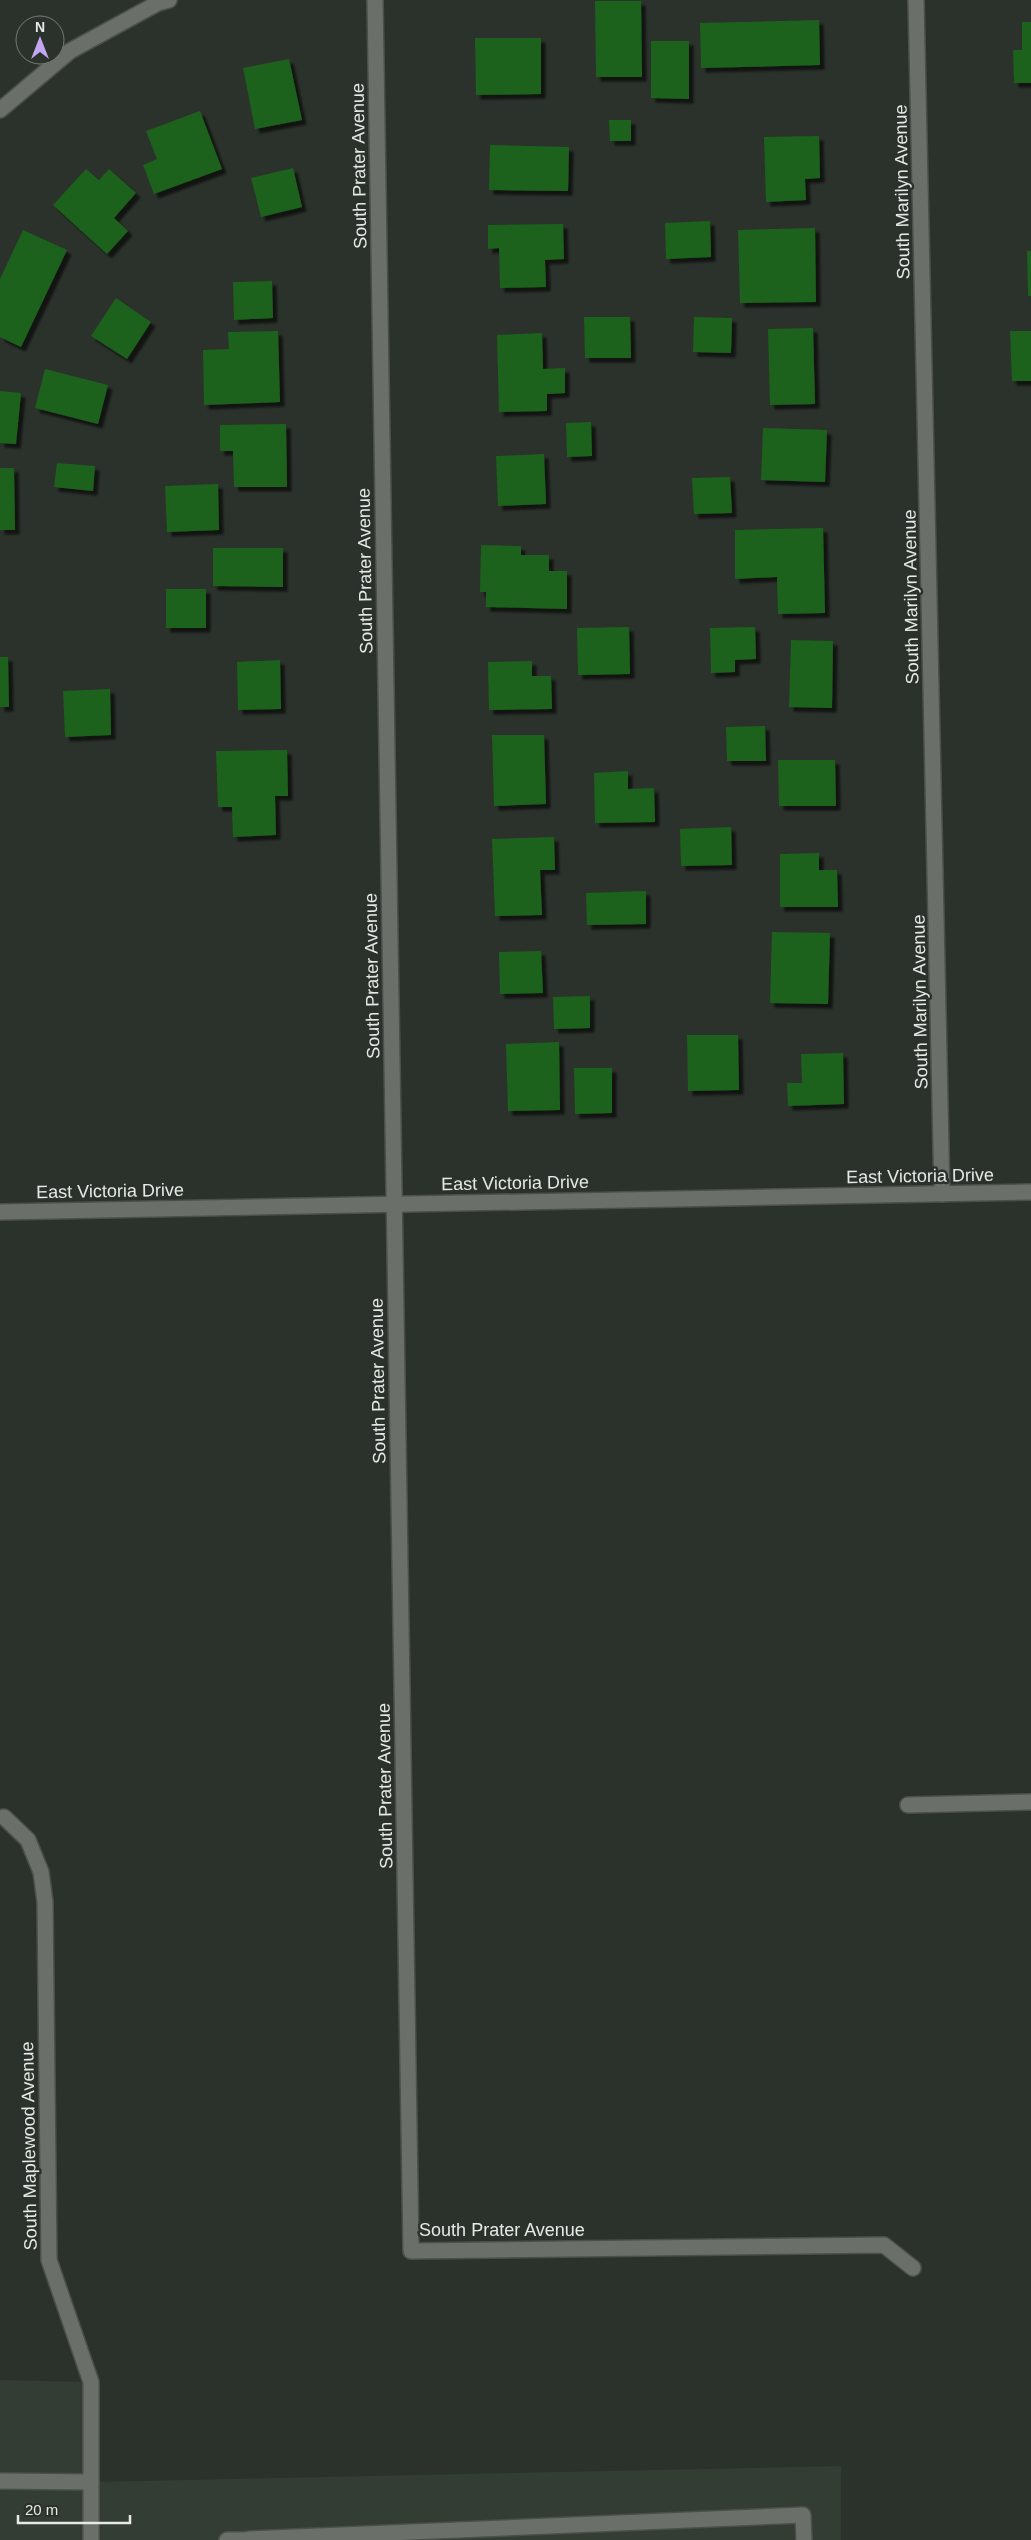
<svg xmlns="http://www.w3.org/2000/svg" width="1031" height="2540" font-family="Arial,sans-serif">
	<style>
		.built { fill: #333d33 }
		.building { fill: #1c621c; filter: url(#shadow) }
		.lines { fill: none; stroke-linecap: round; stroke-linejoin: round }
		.service-casing { stroke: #4b4f4a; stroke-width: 18 }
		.minor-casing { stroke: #4b4f4a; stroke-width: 18 }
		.service { stroke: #6a7069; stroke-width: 15 }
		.minor { stroke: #6a7069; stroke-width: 15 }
		.labels { text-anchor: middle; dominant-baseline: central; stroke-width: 5; stroke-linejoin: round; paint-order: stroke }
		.street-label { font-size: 18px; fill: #e6e9e5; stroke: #2b312b }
	</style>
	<defs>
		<filter id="shadow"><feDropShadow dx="4.5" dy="4.5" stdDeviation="1" flood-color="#0009"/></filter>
	</defs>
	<rect width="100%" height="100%" fill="#2b312b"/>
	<!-- built -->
	<path class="built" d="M0 2380 91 2382V2482L841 2466V2540H0Z"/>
	<!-- building -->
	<g class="building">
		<path d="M595 1H641L642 77H596Z"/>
		<path d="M819 20 820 65 701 68 700 23Z"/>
		<path d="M1022 22H1031V83H1014L1013 50H1022Z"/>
		<path d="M475 38H541V94L476 95Z"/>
		<path d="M651 41H689V99L651 98Z"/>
		<path d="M289 59 302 120 255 129 243 68Z"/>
		<path d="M200 111 222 169 154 194 143 165 157 159 146 131Z"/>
		<path d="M609 120H631V141H610Z"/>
		<path d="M819 136 820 178 805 179 806 200 766 202 764 137Z"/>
		<path d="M490 145 569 147 568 191 489 190Z"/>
		<path d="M293 168 302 207 261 217 251 178Z"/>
		<path d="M86 169 99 180 109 169 136 193 114 218 128 231 107 254 53 205Z"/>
		<path d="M710 221 711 257 666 259 665 223Z"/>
		<path d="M563 224 564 259 545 260 546 287 500 288 499 248 488 249V225Z"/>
		<path d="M815 228 816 302 740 303 738 230Z"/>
		<path d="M23 230 67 250 21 347 0 337V279Z"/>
		<path d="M1027 251H1031V296H1028Z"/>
		<path d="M272 281 273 318 234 320 233 282Z"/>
		<path d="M116 298 151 322 127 359 91 336Z"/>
		<path d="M584 317H630L631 358H585Z"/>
		<path d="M694 317 732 318 731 353 693 352Z"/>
		<path d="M813 328 815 404 770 405 768 329Z"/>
		<path d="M278 331 280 402 204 405 203 350 229 349 228 332Z"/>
		<path d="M1010 331H1031V381H1012Z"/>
		<path d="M542 333 543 369 565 368V393L547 394V411L499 412 497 335Z"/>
		<path d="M45 369 108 385 98 424 35 408Z"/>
		<path d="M0 391 21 393 16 444 0 443Z"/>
		<path d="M591 422 592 456 567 457 566 423Z"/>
		<path d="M286 424 287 487H234L233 451H220V425Z"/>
		<path d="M763 428 827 430 825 482 761 480Z"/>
		<path d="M544 454 546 504 498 506 496 456Z"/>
		<path d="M57 463 95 466 93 491 54 487Z"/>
		<path d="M0 468H14L15 530H0Z"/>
		<path d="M730 477 732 513 694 514 692 478Z"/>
		<path d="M218 484 219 530 167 532 165 486Z"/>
		<path d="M823 528 825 613 778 614 777 577 735 579V530Z"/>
		<path d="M481 545 521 546V555H549V571H567V609L486 607V592H480Z"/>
		<path d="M213 548H283V587L213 586Z"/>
		<rect x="166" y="589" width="40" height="39"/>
		<path d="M629 627 630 674 578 675 577 628Z"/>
		<path d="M755 627 756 659 735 660V672L711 673 710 628Z"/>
		<path d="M791 640 833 641 832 708 789 707Z"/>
		<path d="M0 657H8L9 707H0Z"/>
		<path d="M280 660 281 709 238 710 237 662Z"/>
		<path d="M532 661V676H551L552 709 489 710 488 662Z"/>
		<path d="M110 689 111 735 65 737 63 691Z"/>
		<path d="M765 726 766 761H727L726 727Z"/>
		<path d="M492 735H544L546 804 494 806Z"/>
		<path d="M287 750 288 796H275L276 835 233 837 232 807H218L216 751Z"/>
		<path d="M778 760H835L836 806H779Z"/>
		<path d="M628 771V789L654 788 655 822 595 823 594 773Z"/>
		<path d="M731 827 732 865 681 866 680 829Z"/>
		<path d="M554 837 555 870H540L542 915 495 916 492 839Z"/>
		<path d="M819 853V870H837L838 907H780V854Z"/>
		<path d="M646 891V924L587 925 586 893Z"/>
		<path d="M772 932 830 933 828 1004 770 1003Z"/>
		<path d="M541 951 543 993 500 994 499 952Z"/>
		<path d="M590 996V1028L554 1029 553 997Z"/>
		<path d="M687 1035H738L739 1090 688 1091Z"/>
		<path d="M559 1042 560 1110 508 1111 506 1044Z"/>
		<path d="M843 1053 844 1104 788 1106 787 1083H802L801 1054Z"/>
		<path d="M574 1068H612V1113L575 1114Z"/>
	</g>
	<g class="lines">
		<defs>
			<g id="service">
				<path d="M0 2481 91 2482"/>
				<path d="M249 2539 803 2515 804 2540"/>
				<path d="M227 2540H249"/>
			</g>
			<g id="minor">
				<path d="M375 0 411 2251 884 2245 913 2268"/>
				<path d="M916 0 942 1194"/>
				<path d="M0 110 70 51 158 3 169 0"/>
				<path d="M0 1212 1031 1192"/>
				<path d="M908 1805 1031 1802"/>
				<path d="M4 1817 28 1840 41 1872 45 1902 49 2260 91 2382V2540"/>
			</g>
		</defs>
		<!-- service casing -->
		<use href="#service" class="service-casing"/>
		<!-- minor casing -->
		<use href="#minor" class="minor-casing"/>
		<!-- service -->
		<use href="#service" class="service"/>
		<!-- minor -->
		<use href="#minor" class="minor"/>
	</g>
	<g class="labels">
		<!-- street labels -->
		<g class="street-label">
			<text transform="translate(359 166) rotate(-91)">South Prater Avenue</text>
			<text transform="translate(902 192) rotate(-91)">South Marilyn Avenue</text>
			<text transform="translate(365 571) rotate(-91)">South Prater Avenue</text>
			<text transform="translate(911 597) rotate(-91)">South Marilyn Avenue</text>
			<text transform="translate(372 976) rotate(-91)">South Prater Avenue</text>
			<text transform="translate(920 1002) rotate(-91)">South Marilyn Avenue</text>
			<text transform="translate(920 1176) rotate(-1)">East Victoria Drive</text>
			<text transform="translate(515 1183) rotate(-1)">East Victoria Drive</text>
			<text transform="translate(110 1191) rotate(-1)">East Victoria Drive</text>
			<text transform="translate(378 1381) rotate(-91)">South Prater Avenue</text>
			<text transform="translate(385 1786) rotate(-91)">South Prater Avenue</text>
			<text transform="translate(29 2146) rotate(-91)">South Maplewood Avenue</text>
			<text x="502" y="2230">South Prater Avenue</text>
		</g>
	</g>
	<!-- north arrow -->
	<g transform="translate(40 40)"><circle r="24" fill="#2b312b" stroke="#767b75"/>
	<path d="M0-4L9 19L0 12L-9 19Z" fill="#c3a7f2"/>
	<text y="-8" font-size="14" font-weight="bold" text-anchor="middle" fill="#e6e9e5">N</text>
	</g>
	<!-- scale -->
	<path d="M18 2515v8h112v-8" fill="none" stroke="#e6e9e5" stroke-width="2.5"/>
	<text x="25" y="2515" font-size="15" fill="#e6e9e5" stroke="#2b312b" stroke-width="4" paint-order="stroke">20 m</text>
</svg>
